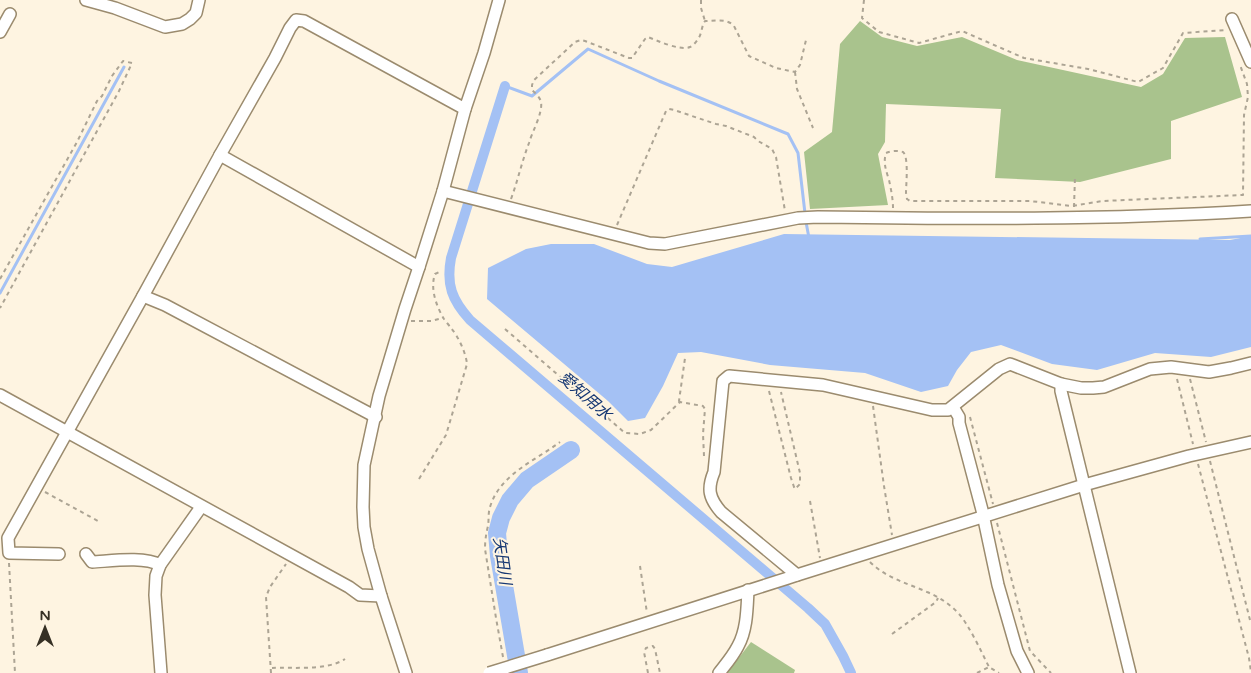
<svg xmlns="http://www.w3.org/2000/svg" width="1251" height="673" font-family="'Varela Round','Noto Sans JP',sans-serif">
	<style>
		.forest { fill: #a9c38d }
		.water { fill: #a4c1f4 }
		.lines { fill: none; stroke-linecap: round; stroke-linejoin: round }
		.stream { stroke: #a4c1f4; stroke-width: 3 }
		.canal { stroke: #a4c1f4; stroke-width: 10 }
		.river { stroke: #a4c1f4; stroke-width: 18 }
		.minor-casing { stroke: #9b8b6e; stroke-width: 14 }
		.path { stroke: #aca494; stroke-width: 2; stroke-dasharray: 4 4; stroke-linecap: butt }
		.minor { stroke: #fff; stroke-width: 11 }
		.minor-bridge-casing { stroke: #9b8b6e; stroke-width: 14; stroke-linecap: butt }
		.minor-bridge { stroke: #fff; stroke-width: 11 }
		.labels { text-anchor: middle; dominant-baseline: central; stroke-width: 4; stroke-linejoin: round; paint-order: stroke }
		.water-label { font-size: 16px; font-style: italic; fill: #173873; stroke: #fef4e1 }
	</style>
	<rect width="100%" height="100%" fill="#fef4e1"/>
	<!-- forest -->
	<g class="forest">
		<path d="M860 21 882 37 917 46 962 37 1017 60 1141 87 1163 74 1185 38 1225 37 1242 97 1171 121V159L1080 182 995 178 1001 109 886 104 885 142 878 154 888 205 810 209 804 152 832 132 840 44Z"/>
		<path d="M751 642 795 670 794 673H727Z"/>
	</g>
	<!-- water -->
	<path class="water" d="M784 234 1230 240 1251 236V347L1211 357 1155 353 1097 370 1052 364 1001 345 971 352 957 370 948 386 921 392 865 373 770 365 701 352 678 353 663 386 645 418 628 421 608 401 487 299 488 268 526 249 551 244H594L647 264 672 267Z"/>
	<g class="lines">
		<!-- stream -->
		<g class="stream">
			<path d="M505 86 532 96 588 49 659 81 788 134 798 153 806 222 809 238"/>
			<path d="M1200 239 1251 236"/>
			<path d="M0 293 124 67"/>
		</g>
		<!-- canal -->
		<path class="canal" d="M505 86 451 258C446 285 452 300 470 320L808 608 825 624 843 656 851 673"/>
		<!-- river -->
		<path class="river" d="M519 673 499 556 497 533 501 518 510 500 527 480 571 450"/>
		<defs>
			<g id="minor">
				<path d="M86 0 115 8 165 27 182 24 190 19 196 13 199 0"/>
				<path d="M1232 19 1251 62"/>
				<path d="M0 32 10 14"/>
				<path d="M220 155 419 267"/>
				<path d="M443 191 649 243 665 244 798 218 818 217C962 219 1107 220 1251 211"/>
				<path d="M143 296 165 305 376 417"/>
				<path d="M1061 384V391L1130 673"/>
				<path d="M0 395 349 587 360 595 381 596"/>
				<path d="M953 407 959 417V423L982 510 998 585 1017 651 1028 673"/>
				<path d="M59 554 9 553 8 538 143 296 220 155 275 58 290 28 296 20 304 21 465 109"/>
				<path d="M86 554 92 562C111 561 144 556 160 565"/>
				<path d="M797 575 721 512C709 498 707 489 714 472L723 381 729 376 823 385 932 410H948L999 369 1010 364 1061 384 1081 388H1093L1104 387 1150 369 1171 367 1209 372 1231 368 1251 363"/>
				<path d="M547 655 788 578 797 575 1084 485 1189 456 1251 442"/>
				<path d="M161 673 155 595 156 576 160 565 201 507"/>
				<path d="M406 673 381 596 368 549 364 527 363 507 364 465 379 396 405 309 419 267 443 191 465 109 484 53 499 0"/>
				<path d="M719 673C726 664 733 656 738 646 747 630 747 609 748 590"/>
			</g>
		</defs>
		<!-- minor casing -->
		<use href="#minor" class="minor-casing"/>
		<!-- path -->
		<g class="path">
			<path d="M701 0V8L705 21"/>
			<path d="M864 0 862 18 879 32 919 43 962 31 1024 58 1088 69 1138 82 1163 68 1183 33 1226 30"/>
			<path d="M795 72 797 89 813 128"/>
			<path d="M511 199C518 180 522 161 529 143 532 132 543 113 541 102 540 97 535 93 532 90V85L534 80 575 42 581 40 585 41 629 58H632L645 39 648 37C658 41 680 51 690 47 693 46 696 42 698 39 702 34 701 27 705 21 715 21 727 18 734 26L749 56 776 68 795 72 800 65 806 40"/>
			<path d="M1074 207 1075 177"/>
			<path d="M893 208C893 199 891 189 889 180 886 170 883 163 886 153 891 151 898 150 903 152 909 157 906 185 906 193L907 199 910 201H1030L1072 206 1102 201 1243 195 1244 115 1248 97 1247 84 1240 65"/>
			<path d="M617 225 666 111 669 109 674 110 716 124 726 126 754 137 758 141 772 149 776 157 785 211"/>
			<path d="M0 279 77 142 97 101 102 96 112 76 123 61 132 63 119 91 0 308"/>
			<path d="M411 321H431L443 318"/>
			<path d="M505 329 625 433 640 434 651 430 680 402 703 406 705 409 703 434 704 456"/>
			<path d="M1177 379 1193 444"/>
			<path d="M1190 379 1206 442"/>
			<path d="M769 391 791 478 794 487 795 489 800 484V473L781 392"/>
			<path d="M680 402 679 401 685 358"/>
			<path d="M873 406 884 486 892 535"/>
			<path d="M970 417 993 504"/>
			<path d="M1210 461 1251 624"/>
			<path d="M1198 464 1249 658 1251 672"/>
			<path d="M419 479 446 435 467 364C466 353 458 336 451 328 449 325 446 322 444 319 436 306 430 288 435 274L439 272"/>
			<path d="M45 492 98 521"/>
			<path d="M810 501 820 558"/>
			<path d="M997 523 1030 651 1051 673"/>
			<path d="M870 562C886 578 907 583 927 592 939 597 950 604 959 614 969 625 982 653 989 667"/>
			<path d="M9 563 15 673"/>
			<path d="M640 566 647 613"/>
			<path d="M892 634 936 602 938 598"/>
			<path d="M503 657 496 618 485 549C485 541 486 534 488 526 489 520 488 513 490 507 500 474 535 461 560 442"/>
			<path d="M272 668C293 667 327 671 345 659"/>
			<path d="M271 673 266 597 270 587 286 564"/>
			<path d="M648 673 644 652 646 648 653 646 655 649 660 673"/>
			<path d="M977 673 989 667 999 673"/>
		</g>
		<!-- minor -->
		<use href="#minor" class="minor"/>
		<defs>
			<path id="minor-bridge" d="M489 673 547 655"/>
		</defs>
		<!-- minor-bridge casing -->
		<use href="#minor-bridge" class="minor-bridge-casing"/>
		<!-- minor-bridge -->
		<use href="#minor-bridge" class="minor-bridge"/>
	</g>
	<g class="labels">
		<!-- water labels -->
		<g class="water-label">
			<text transform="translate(585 396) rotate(41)">愛知用水</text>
			<text transform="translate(502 561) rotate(82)">矢田川</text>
		</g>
	</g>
	<!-- north arrow -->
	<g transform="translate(45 628)" stroke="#fef4e1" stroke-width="4" paint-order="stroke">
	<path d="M0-4L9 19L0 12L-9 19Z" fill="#363024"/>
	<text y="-8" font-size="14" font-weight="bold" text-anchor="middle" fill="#363024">N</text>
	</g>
</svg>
